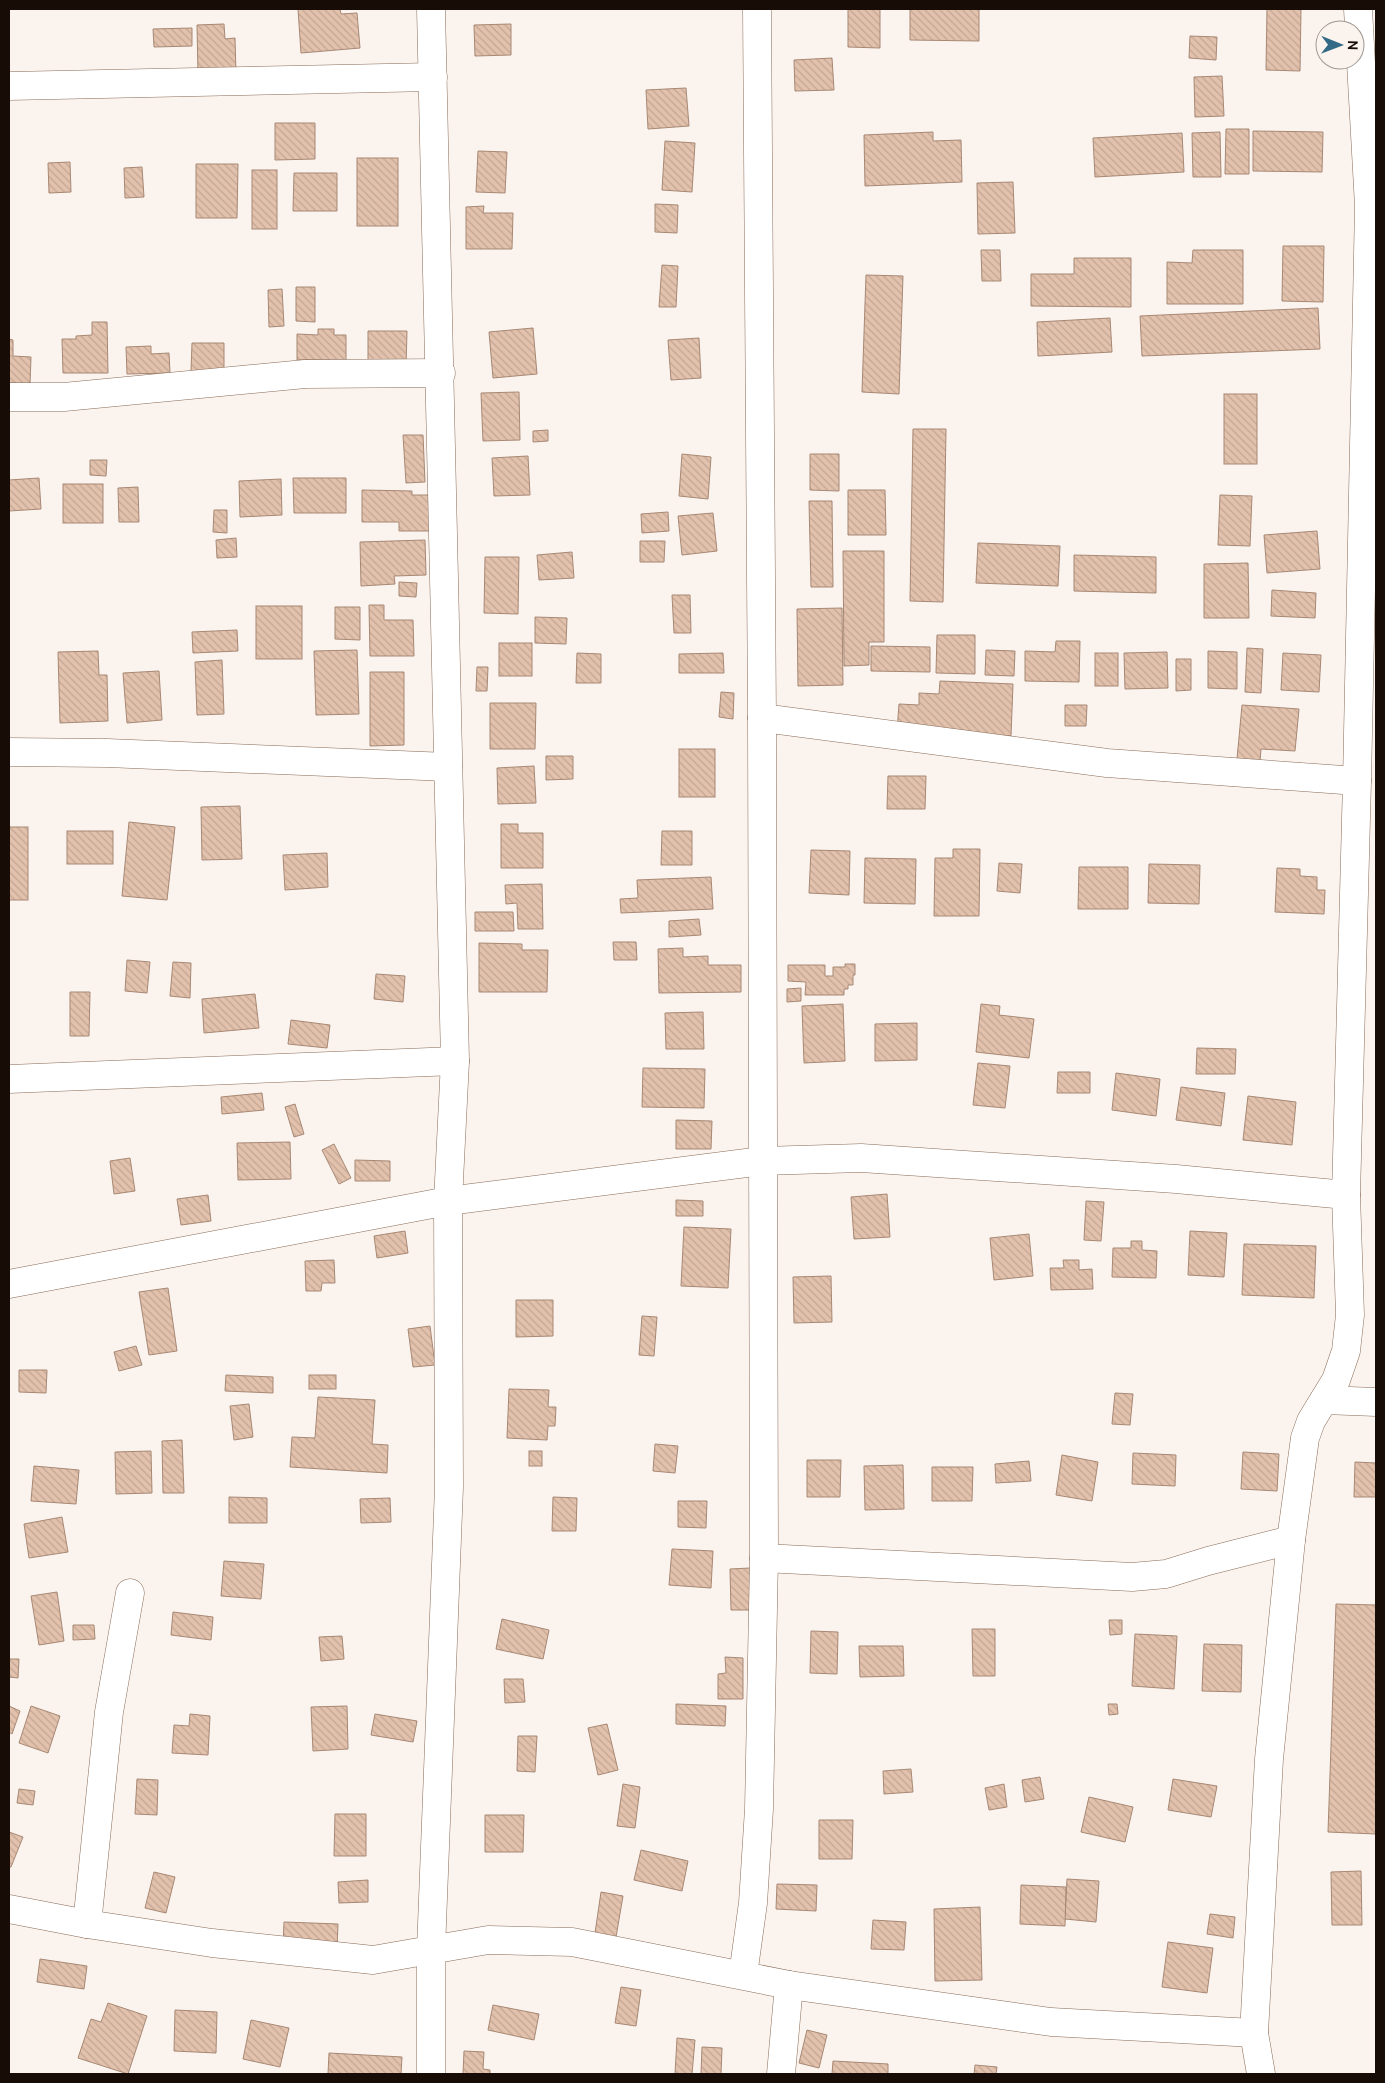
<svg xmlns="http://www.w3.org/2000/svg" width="1385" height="2083" font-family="Cabin,sans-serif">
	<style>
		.building { fill: url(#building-back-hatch); stroke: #a78874 }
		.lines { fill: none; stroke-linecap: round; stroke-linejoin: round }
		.street-casing { stroke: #896c58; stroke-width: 29 }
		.street { stroke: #fff; stroke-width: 28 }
	</style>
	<defs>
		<pattern id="building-back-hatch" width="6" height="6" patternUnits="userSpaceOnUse" patternTransform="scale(1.25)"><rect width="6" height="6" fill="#e3c2ad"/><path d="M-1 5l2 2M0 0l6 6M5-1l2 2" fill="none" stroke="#c2a693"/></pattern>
	</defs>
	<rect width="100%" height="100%" fill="#faf3ee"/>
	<!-- building -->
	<g class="building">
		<path d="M298 9H340L341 14 357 13 360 48 301 53Z"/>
		<path d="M848 9H880V48L848 47Z"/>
		<path d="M910 9H979V41L910 40Z"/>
		<path d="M1267 9H1301L1300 71 1266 70Z"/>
		<path d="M224 24 225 39 235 38 236 74 198 75 197 25Z"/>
		<path d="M511 24V55L475 56 474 25Z"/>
		<path d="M192 28V46L154 47 153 29Z"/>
		<path d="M1190 36 1217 37 1216 60 1189 58Z"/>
		<path d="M832 58 834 90 795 91 794 60Z"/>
		<path d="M1222 76 1224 116 1195 117 1194 77Z"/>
		<path d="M686 88 689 126 648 129 646 90Z"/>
		<path d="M275 123H315V159L275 160Z"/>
		<path d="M1226 129H1249V174H1225Z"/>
		<path d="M1253 131 1323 132 1322 172 1253 171Z"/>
		<path d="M933 132V141L961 140 962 182 865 186 864 135Z"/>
		<path d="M1220 132 1221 177H1193L1192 133Z"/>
		<path d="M1182 133 1184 172 1095 177 1093 138Z"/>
		<path d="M665 141 695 143 692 192 662 190Z"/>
		<path d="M478 151 507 152 505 193 476 192Z"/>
		<rect x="357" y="158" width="41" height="68"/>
		<path d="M70 162 71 192 49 193 48 163Z"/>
		<path d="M196 164H238L237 218H196Z"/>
		<path d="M142 167 144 197 125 198 124 168Z"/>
		<rect x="252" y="170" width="25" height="59"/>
		<path d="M294 173H337V211H293Z"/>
		<path d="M1013 182 1015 233 978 234 977 183Z"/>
		<path d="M655 204 678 205 677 233 655 232Z"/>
		<path d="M484 206 483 213H513L512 249H466V207Z"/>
		<path d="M1283 246H1324L1323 302 1282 301Z"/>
		<path d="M981 250H1000L1001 281H982Z"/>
		<path d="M1193 250H1243V304H1167V262L1192 263Z"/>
		<path d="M1074 258H1131V307L1031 306V274H1074Z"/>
		<path d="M662 265 678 266 676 307H659Z"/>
		<path d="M866 275 903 276 899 394 862 392Z"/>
		<path d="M296 287H315V322L296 321Z"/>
		<path d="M282 289 284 326 269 327 268 290Z"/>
		<path d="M1318 308 1320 349 1142 356 1140 316Z"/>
		<path d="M1110 318 1112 352 1038 356 1037 322Z"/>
		<path d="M92 322H107L108 373H63L62 339H76V336L92 335Z"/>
		<path d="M533 328 537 374 493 378 489 332Z"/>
		<path d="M318 329H334V335H346V360H297V334L318 335Z"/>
		<path d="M368 331H407L406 367 368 366Z"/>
		<path d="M699 338 701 378 671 380 668 340Z"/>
		<path d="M9 339 13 340V356L31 357 30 384 9 383Z"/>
		<path d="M192 343H224V371H191Z"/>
		<path d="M151 346V354L169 353 170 373 127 374 126 347Z"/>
		<path d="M519 392 520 440 483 441 481 393Z"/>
		<rect x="1224" y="394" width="33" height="70"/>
		<path d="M913 429H946L943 602 910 601Z"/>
		<path d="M548 430V441L533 442V431Z"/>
		<path d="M403 435H423L425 482 406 483Z"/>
		<path d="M682 454 711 457 708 499 679 496Z"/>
		<path d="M810 454H839V491L810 490Z"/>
		<path d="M528 456 530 495 494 496 492 458Z"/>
		<path d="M90 460H107L106 476 90 475Z"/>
		<path d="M39 478 41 509 9 511V480Z"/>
		<path d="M293 478H346V513H294Z"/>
		<path d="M281 479 282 515 240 517 239 481Z"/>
		<rect x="63" y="484" width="40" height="39"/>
		<path d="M138 487 139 522H119L118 488Z"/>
		<path d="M362 490 412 491V495H433V531H399V522H362Z"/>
		<path d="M848 490H885L886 535H848Z"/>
		<path d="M1220 495 1252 496 1250 546 1218 545Z"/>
		<path d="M809 501H832L833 587H811Z"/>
		<path d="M214 510H227V533L213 532Z"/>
		<path d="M668 512 669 531 642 533 641 514Z"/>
		<path d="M713 513 717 551 682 555 678 516Z"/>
		<path d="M1317 531 1320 569 1267 573 1264 535Z"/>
		<path d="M236 538 237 557 217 558 216 540Z"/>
		<path d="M425 540 426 575 394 576 395 584 361 586 360 542Z"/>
		<path d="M640 541H665L664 562H640Z"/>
		<path d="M978 543 1060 546 1058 586 976 583Z"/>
		<path d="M843 551H884V642H869V665L844 666Z"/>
		<path d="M572 552 574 578 539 580 537 555Z"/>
		<path d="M1074 555 1156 557V593L1074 591Z"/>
		<path d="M485 557H519L518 614 484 613Z"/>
		<path d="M1248 563 1249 618H1204V564Z"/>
		<path d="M399 582 417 583 416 597 399 596Z"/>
		<path d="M1272 590 1316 593 1315 618 1271 616Z"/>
		<path d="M672 595H690L691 633H674Z"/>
		<path d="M369 605H384V620H413L414 656H370Z"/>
		<rect x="256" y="606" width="46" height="53"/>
		<path d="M335 607H360V640L335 639Z"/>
		<path d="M842 608 843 685 798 686 797 609Z"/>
		<path d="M535 617 567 618 566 644 535 643Z"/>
		<path d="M237 630 238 651 193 653 192 632Z"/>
		<path d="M937 635H975V674L936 673Z"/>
		<path d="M1056 641H1080L1079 682 1025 681V651L1055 652Z"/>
		<rect x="499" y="643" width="33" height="33"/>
		<path d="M871 646 930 647V672L871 671Z"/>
		<path d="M1247 648 1263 649 1261 693 1245 692Z"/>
		<path d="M357 650 359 714 316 715 314 651Z"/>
		<path d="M986 650 1015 651 1014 676 985 675Z"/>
		<path d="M98 651 99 675H107L108 721 60 723 58 652Z"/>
		<path d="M1208 651 1237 652V689L1208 688Z"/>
		<path d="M1167 652 1168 688 1125 689 1124 653Z"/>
		<path d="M577 653 601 654V683H576Z"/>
		<path d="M723 653 724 673H679V654Z"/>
		<rect x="1095" y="653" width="23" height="33"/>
		<path d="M1283 653 1321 655 1319 692 1281 690Z"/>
		<path d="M1176 659H1191V690L1176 691Z"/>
		<path d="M222 660 224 714 197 715 195 662Z"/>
		<path d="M477 667H488L487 691H476Z"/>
		<path d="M159 671 162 720 127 723 123 673Z"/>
		<path d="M370 672H404V745L370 746Z"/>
		<path d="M940 681 1013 684 1011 736 897 731 899 704 919 705V693L939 694Z"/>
		<path d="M721 692 734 693 733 719 719 717Z"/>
		<path d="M490 703H536L535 749H490Z"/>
		<path d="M1065 705H1087L1086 726H1065Z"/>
		<path d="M1242 705 1299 709 1295 751 1261 749 1260 761 1237 759Z"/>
		<rect x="679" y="749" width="36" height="48"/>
		<path d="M546 756H573V779L546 780Z"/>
		<path d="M534 766 536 803 498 804 497 768Z"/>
		<path d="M888 776H926L925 809H887Z"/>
		<path d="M240 806 242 859 202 860 201 807Z"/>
		<path d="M129 822 175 827 167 900 122 896Z"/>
		<path d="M501 824H518V833H543V868H501Z"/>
		<rect x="9" y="827" width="19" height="73"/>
		<rect x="67" y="831" width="46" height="33"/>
		<path d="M662 831H692V865H661Z"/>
		<path d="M953 849H980L979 916H934L935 858H953Z"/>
		<path d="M811 850 850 851 849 895 809 893Z"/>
		<path d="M327 853 328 887 285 890 283 855Z"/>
		<path d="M865 858 916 859 915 904 864 903Z"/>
		<path d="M999 863 1022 864 1020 893 997 891Z"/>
		<path d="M1149 864 1200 865 1199 904 1148 903Z"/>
		<path d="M1079 867H1128V909H1078Z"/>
		<path d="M1277 868 1300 869V876L1317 877V890H1325L1324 914 1275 912Z"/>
		<path d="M711 877 713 909 621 913 620 899 638 898 637 880Z"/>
		<path d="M542 884 543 929H518L517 903 506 904 505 885Z"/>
		<path d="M475 912H513L514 931H475Z"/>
		<path d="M699 919 701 935 669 937V921Z"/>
		<path d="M613 942H636L637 960H614Z"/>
		<path d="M479 943 522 944V950H548L547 992H479Z"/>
		<path d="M683 948V957L708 956V965H741V992L659 993 658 949Z"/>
		<path d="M127 960 150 962 147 993 125 991Z"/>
		<path d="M173 962 191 963 190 998 170 996Z"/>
		<path d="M845 964H855V975H853V985H848V989H844V995H805L806 982 788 981V965H825V976H833V967H845Z"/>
		<path d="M376 974 405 976 403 1002 374 999Z"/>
		<path d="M801 988V1001L787 1002V989Z"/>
		<path d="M70 992H90L89 1036H70Z"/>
		<path d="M255 994 259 1028 204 1033 202 999Z"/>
		<path d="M843 1004 845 1061 804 1063 802 1006Z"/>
		<path d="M981 1004 1000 1006 999 1015 1034 1019 1029 1058 976 1052Z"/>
		<path d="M703 1012 704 1049H666L665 1013Z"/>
		<path d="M291 1020 330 1025 327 1048 288 1044Z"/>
		<path d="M917 1023V1060L875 1061V1024Z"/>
		<path d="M1197 1048 1236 1049 1235 1074H1196Z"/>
		<path d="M978 1063 1010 1066 1005 1108 973 1105Z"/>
		<path d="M643 1068 705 1069 704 1108 642 1107Z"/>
		<path d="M1058 1072H1090V1093H1057Z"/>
		<path d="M1116 1073 1160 1079 1156 1116 1112 1110Z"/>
		<path d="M1181 1087 1225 1093 1221 1126 1176 1120Z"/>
		<path d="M262 1093 264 1110 222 1114 221 1097Z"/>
		<path d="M1248 1096 1296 1102 1292 1145 1243 1140Z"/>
		<path d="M295 1104 304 1134 294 1137 285 1107Z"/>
		<path d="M676 1120 712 1121 711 1149H676Z"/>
		<path d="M290 1142 291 1179 238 1180 237 1143Z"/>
		<path d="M334 1144 351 1178 339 1184 322 1150Z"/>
		<path d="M130 1158 135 1191 114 1194 110 1161Z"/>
		<path d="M355 1160 390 1161V1181H355Z"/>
		<path d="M887 1194 890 1237 854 1239 851 1197Z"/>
		<path d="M208 1195 211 1221 181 1225 177 1199Z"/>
		<path d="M676 1200 703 1201V1216H676Z"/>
		<path d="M1086 1201 1104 1202 1101 1241 1084 1240Z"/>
		<path d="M684 1227 731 1229 728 1288 681 1286Z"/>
		<path d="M405 1231 408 1253 377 1258 374 1236Z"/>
		<path d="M1190 1231 1227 1233 1224 1277 1188 1275Z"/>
		<path d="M1029 1234 1033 1276 994 1280 990 1238Z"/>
		<path d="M1131 1241H1142V1250L1157 1251 1156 1278 1112 1277 1113 1248H1131Z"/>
		<path d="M1244 1244 1316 1246 1314 1298 1242 1295Z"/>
		<path d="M334 1260 335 1283H322L321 1291H306L305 1261Z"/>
		<path d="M1063 1260H1079V1270L1092 1269 1093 1289 1051 1290 1050 1268H1064Z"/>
		<path d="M831 1276 832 1322 794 1323 793 1277Z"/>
		<path d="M168 1288 177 1351 149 1355 139 1292Z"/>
		<path d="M516 1300H553V1336L516 1337Z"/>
		<path d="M642 1316 657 1317 654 1356 639 1355Z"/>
		<path d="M430 1326 435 1365 413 1367 408 1329Z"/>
		<path d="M136 1346 142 1365 119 1371 114 1352Z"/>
		<path d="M19 1370H47L46 1393 19 1392Z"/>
		<path d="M226 1375 273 1377V1393L225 1391Z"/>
		<rect x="309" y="1375" width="27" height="14"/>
		<path d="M509 1389 549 1390 548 1407H556L555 1426H548L547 1440 507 1438Z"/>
		<path d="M1115 1393 1133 1394 1130 1425 1112 1424Z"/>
		<path d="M318 1397 375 1400 372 1444 388 1445 387 1473 290 1467 292 1437 315 1438Z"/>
		<path d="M249 1404 253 1437 234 1440 230 1406Z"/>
		<path d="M182 1440 184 1493H163L162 1441Z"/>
		<path d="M655 1444 678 1446 675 1473 653 1471Z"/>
		<path d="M151 1451 152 1493 116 1494 115 1452Z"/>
		<rect x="529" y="1451" width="13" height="15"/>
		<path d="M1243 1452 1279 1454 1277 1491 1241 1489Z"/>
		<path d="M1133 1453 1176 1455 1175 1486 1132 1484Z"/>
		<path d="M1062 1455 1098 1462 1092 1501 1056 1495Z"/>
		<path d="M807 1460H841L840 1497H807Z"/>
		<path d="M1029 1461 1031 1481 996 1483 995 1464Z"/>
		<path d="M1355 1462 1376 1463V1497H1354Z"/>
		<path d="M903 1465 904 1509 865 1510 864 1466Z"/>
		<path d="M34 1466 79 1470 76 1504 31 1501Z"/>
		<path d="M932 1467H973L972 1501H932Z"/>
		<path d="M229 1497 267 1498V1523H229Z"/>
		<path d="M553 1497 577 1498 576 1531H552Z"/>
		<path d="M390 1498 391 1522 361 1523 360 1499Z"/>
		<path d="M678 1501H707L706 1528 678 1527Z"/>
		<path d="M62 1517 68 1552 29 1558 24 1524Z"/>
		<path d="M672 1549 713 1551 711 1588 669 1585Z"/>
		<path d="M224 1561 264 1564 261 1599 221 1596Z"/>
		<path d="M750 1568 751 1610H731L730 1569Z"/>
		<path d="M57 1592 64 1641 39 1645 31 1596Z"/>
		<path d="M1336 1604 1376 1605V1834L1328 1832Z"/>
		<path d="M173 1612 213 1617 211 1640 171 1635Z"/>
		<path d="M502 1619 549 1630 543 1659 496 1649Z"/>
		<path d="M1109 1620H1122V1634L1110 1635Z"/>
		<path d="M73 1625H94L95 1639 73 1640Z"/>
		<path d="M972 1629H995V1676H973Z"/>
		<path d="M811 1631 838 1632 837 1674 810 1673Z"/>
		<path d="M1135 1634 1177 1636 1174 1689 1132 1686Z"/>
		<path d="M342 1636 344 1659 321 1661 319 1637Z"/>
		<path d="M1204 1644 1242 1645 1241 1692 1202 1691Z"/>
		<path d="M859 1646H903L904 1676 860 1677Z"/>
		<path d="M725 1657 743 1658V1699H718V1674L726 1673Z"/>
		<path d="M9 1659H19L18 1678 9 1677Z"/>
		<path d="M504 1679H523L525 1702 505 1703Z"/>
		<path d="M676 1704 726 1706 725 1726 676 1724Z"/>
		<path d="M1108 1704H1117L1118 1714 1109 1715Z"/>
		<path d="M9 1706 20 1711 12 1734 9 1732Z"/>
		<path d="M31 1706 60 1716 48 1753 19 1743Z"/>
		<path d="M347 1706 348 1749 313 1751 311 1707Z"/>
		<path d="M190 1714 210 1716 208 1755 172 1753 174 1725 189 1726Z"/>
		<path d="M375 1714 417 1721 413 1742 371 1735Z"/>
		<path d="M607 1724 618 1770 598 1775 588 1728Z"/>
		<path d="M518 1736H537L535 1772 517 1771Z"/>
		<path d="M911 1769 913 1792 884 1794 883 1771Z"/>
		<path d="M1040 1777 1044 1799 1025 1802 1022 1780Z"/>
		<path d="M137 1779 158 1780 157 1815 135 1814Z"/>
		<path d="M1173 1779 1217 1786 1211 1817 1168 1810Z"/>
		<path d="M623 1784 640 1787 635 1828 617 1826Z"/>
		<path d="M1004 1784 1007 1807 989 1810 985 1788Z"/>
		<path d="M19 1789 35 1791 33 1805 17 1803Z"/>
		<path d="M1089 1797 1133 1807 1125 1842 1081 1832Z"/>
		<path d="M335 1814H366V1856H334Z"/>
		<path d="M485 1815H524L523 1852H485Z"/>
		<path d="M819 1820H853L852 1859H819Z"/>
		<path d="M9 1832 23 1837 11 1867H9Z"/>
		<path d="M641 1850 688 1861 682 1891 634 1880Z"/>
		<path d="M1361 1871 1362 1925H1332L1331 1872Z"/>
		<path d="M154 1872 175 1877 166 1913 145 1908Z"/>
		<path d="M1067 1879 1099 1881 1096 1922 1065 1919Z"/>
		<path d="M368 1880V1902L339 1903 338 1882Z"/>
		<path d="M777 1884 817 1885 816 1911 776 1909Z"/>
		<path d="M1021 1885 1066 1887 1065 1926 1020 1924Z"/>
		<path d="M601 1892 623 1896 615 1943 594 1940Z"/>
		<path d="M980 1907 982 1980 935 1981 934 1909Z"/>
		<path d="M1210 1914 1235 1917 1233 1938 1207 1934Z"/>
		<path d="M873 1920 906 1922 904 1950 871 1949Z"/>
		<path d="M284 1922 338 1924 337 1949 283 1947Z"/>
		<path d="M1168 1942 1213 1948 1207 1993 1162 1987Z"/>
		<path d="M40 1959 87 1966 84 1989 37 1982Z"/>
		<path d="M621 1987 641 1990 636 2026 615 2023Z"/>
		<path d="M108 2003 147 2016 128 2074 78 2058 91 2019 101 2022Z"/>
		<path d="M493 2005 539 2014 534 2040 488 2030Z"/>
		<path d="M175 2010 217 2012 216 2053 174 2051Z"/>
		<path d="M251 2020 289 2028 280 2067 243 2059Z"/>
		<path d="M807 2030 827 2035 819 2068 799 2063Z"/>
		<path d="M677 2038 695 2040 692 2074H675Z"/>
		<path d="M702 2047 722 2048 721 2074H701Z"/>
		<path d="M464 2051 484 2052 483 2069 490 2070V2074H463Z"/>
		<path d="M329 2053 402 2057 401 2074H328Z"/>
		<path d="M833 2061 888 2064V2074H832Z"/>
		<path d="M975 2065 997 2067 996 2074H974Z"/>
	</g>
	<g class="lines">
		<defs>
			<g id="street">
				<path d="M9 86 433 77"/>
				<path d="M9 397H64L305 374 441 373"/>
				<path d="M762 718 1107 763 1357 781"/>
				<path d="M9 752 107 753 448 767"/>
				<path d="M9 1079 455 1061"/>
				<path d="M9 1284 448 1201 762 1161 861 1158 1176 1179 1346 1195"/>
				<path d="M1324 1400 1376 1402"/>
				<path d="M764 1558 1132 1577 1166 1574 1208 1561 1291 1540"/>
				<path d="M9 1909 87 1924 212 1943 373 1960 488 1940 572 1942 789 1985 1051 2022 1254 2033"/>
				<path d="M87 1924 109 1712 130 1593"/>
				<path d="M743 1975 753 1903 759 1809 764 1558 762 718 757 9"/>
				<path d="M431 2074V1950L449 1487 448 1201 455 1061 431 9"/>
				<path d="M781 2074 789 1985"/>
				<path d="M1261 2074 1254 2033 1269 1759 1291 1540 1305 1438 1311 1421 1336 1380 1346 1351 1350 1315 1346 1195 1357 781 1369 206 1358 9"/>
			</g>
		</defs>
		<!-- street casing -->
		<use href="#street" class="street-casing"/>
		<!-- street -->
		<use href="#street" class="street"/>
	</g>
	<!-- border -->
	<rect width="1385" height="2083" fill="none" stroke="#180d06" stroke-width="20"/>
	<!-- north arrow -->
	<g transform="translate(1340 45) rotate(91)"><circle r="24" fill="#faf3ee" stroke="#a09791"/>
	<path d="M0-4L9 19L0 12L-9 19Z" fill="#336a85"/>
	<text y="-8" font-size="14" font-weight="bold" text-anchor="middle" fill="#180d06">N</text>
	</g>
</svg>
